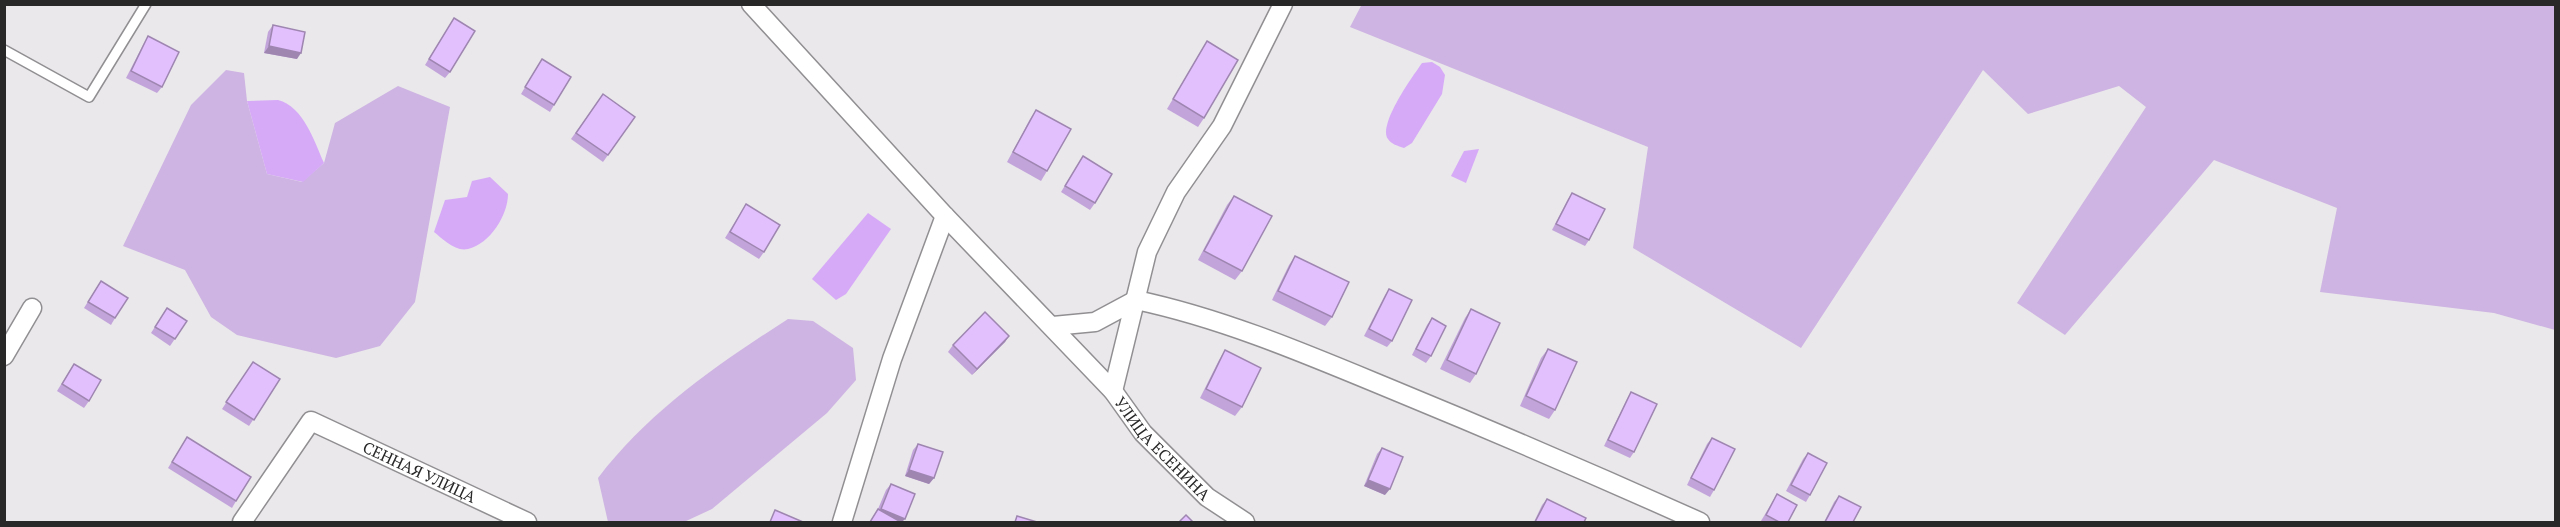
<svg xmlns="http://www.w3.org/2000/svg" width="2560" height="527" font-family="'PT Serif',serif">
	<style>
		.green { fill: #ceb4e2 }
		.water { fill: #d6aaf7 }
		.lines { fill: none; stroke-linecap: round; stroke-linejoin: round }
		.service-casing { stroke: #918f92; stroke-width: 12 }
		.minor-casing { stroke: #918f92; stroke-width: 21 }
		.service { stroke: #fff; stroke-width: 9 }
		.minor { stroke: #fff; stroke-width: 18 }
		.wall { fill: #c2a4da }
		.shaded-wall { fill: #9e86b1 }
		.building { fill: #e2bffd; stroke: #9e86b1; stroke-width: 1.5 }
		.labels { text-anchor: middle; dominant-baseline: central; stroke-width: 5; stroke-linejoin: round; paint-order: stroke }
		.street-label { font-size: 16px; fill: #282829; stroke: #fff }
	</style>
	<rect width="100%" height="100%" fill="#eae8eb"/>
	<!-- green -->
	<g class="green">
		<path d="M1362 4 2555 5V330L2494 313 2320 292 2337 208 2214 160 2065 335 2017 303 2146 107 2119 86 2028 114 1983 70 1801 348 1633 248 1648 147 1350 27Z"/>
		<path d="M226 70 244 73 247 101 267 174 302 182 324 163 335 123 398 86 450 107 415 302 380 346 336 358 237 335 211 317 185 270 123 246 191 105Z"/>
		<path d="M788 319 813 321 853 348 856 380 827 413 712 509 684 522H608L598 478C648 412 718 364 788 319Z"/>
	</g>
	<!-- water -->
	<g class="water">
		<path d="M1432 62 1440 67 1445 75 1442 94 1412 143 1404 148C1398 146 1391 144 1388 139 1378 124 1413 76 1422 63Z"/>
		<path d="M278 100C304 107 314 141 324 163L303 182 267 174 247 101Z"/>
		<path d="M1479 149 1466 183 1451 176 1464 151Z"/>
		<path d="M490 177 508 194C508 215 490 244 468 249 455 252 443 239 434 232L445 200 467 197 472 181Z"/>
		<path d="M868 213 891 229 846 294 836 300 812 279Z"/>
	</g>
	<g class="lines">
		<defs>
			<path id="service" d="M4 50 89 97 146 4"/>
			<g id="minor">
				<path id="s1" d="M751 4 945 216 1113 391 1143 433 1207 497 1245 522"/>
				<path d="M1053 326 1095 322 1136 300C1226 319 1313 357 1398 392 1500 434 1600 477 1700 522"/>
				<path d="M4 356 32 308"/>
				<path d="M1113 391 1147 252 1176 192 1222 126 1283 4"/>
				<path id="s2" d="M242 522 311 421 527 522"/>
				<path d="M842 522 892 359 945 216"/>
			</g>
		</defs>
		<!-- service casing -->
		<use href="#service" class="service-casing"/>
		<!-- minor casing -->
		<use href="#minor" class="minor-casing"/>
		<!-- service -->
		<use href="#service" class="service"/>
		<!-- minor -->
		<use href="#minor" class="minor"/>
	</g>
	<!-- wall -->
	<g class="wall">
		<path d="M454 18 450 72 445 78 425 65Z"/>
		<path d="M273 25 297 59 264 53 268 32Z"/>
		<path d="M148 36 162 87 157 93 126 78 144 43Z"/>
		<path d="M1207 41 1204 118 1198 127 1167 109Z"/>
		<path d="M542 59 554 105 550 112 521 94Z"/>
		<path d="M603 94 635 117 603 162 571 139Z"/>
		<path d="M1036 110 1047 171 1041 181 1007 162 1030 119Z"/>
		<path d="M1083 156 1095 203 1090 210 1061 192Z"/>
		<path d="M1572 193 1589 240 1585 246 1552 230 1568 199Z"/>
		<path d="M1234 196 1242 271 1235 280 1198 260 1227 205Z"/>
		<path d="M746 204 764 252 759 259 725 238Z"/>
		<path d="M1295 256 1332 317 1325 326 1272 300 1289 265Z"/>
		<path d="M101 281 115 318 111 325 84 308Z"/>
		<path d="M1389 289 1392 341 1387 347 1364 336 1385 295Z"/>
		<path d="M167 308 187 321 170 346 151 333Z"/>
		<path d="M1471 309 1476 374 1470 383 1440 369 1465 318Z"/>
		<path d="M1432 318 1431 356 1426 363 1412 355 1427 325Z"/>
		<path d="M1009 336 1005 342 972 375 948 352 953 345Z"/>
		<path d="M1548 349 1555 410 1549 419 1520 406 1541 358Z"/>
		<path d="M1225 350 1242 407 1235 416 1200 398 1219 360Z"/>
		<path d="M253 362 280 379 249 426 222 409Z"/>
		<path d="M74 364 89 401 84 408 57 391Z"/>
		<path d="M1631 392 1634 452 1630 458 1604 446 1627 399Z"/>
		<path d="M187 437 236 501 232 508 168 468Z"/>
		<path d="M1712 438 1714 490 1710 497 1687 485 1707 444Z"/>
		<path d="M918 444 934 478 929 484 905 476 913 450Z"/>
		<path d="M1382 448 1385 495 1364 486 1377 454Z"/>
		<path d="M1808 453 1810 495 1806 502 1786 491 1803 459Z"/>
		<path d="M891 484 902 522H870L878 509 886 490Z"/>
		<path d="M1777 494 1788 522H1763L1761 521Z"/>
		<path d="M1839 496 1853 522H1824L1834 502Z"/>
		<path d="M1547 499 1584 522H1534L1542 505Z"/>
	</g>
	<!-- shaded-wall -->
	<g class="shaded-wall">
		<path d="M269 46 301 53 297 59 264 53Z"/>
		<path d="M1009 336 1005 342 972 375 977 369Z"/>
		<path d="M909 470 934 478 929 484 905 476Z"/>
		<path d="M1368 480 1390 489 1385 495 1364 486Z"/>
		<path d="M881 509 905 519 902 522 876 515Z"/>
	</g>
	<!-- building -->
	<g class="building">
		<path d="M454 18 475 31 450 72 429 59Z"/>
		<path d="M273 25 305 32 301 53 269 46Z"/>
		<path d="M148 36 179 52 162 87 131 71Z"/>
		<path d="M1207 41 1238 60 1204 118 1173 99Z"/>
		<path d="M542 59 571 77 554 105 525 87Z"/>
		<path d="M603 94 635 117 608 155 576 133Z"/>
		<path d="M1036 110 1071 129 1047 171 1013 152Z"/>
		<path d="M1083 156 1112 174 1095 203 1065 186Z"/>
		<path d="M1572 193 1605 209 1589 240 1556 224Z"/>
		<path d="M1234 196 1272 216 1242 271 1204 251Z"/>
		<path d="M746 204 780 225 764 252 730 232Z"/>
		<path d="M1295 256 1349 282 1332 317 1278 291Z"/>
		<path d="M101 281 128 298 115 318 88 302Z"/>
		<path d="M1389 289 1412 300 1392 341 1369 329Z"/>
		<path d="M167 308 187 321 175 339 155 327Z"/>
		<path d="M1471 309 1500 323 1476 374 1447 360Z"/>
		<path d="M985 312 1009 336 977 369 953 345Z"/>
		<path d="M1432 318 1446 326 1431 356 1416 349Z"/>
		<path d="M1548 349 1577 362 1555 410 1526 396Z"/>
		<path d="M1225 350 1261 368 1242 407 1206 389Z"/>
		<path d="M253 362 280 379 254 420 226 402Z"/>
		<path d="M74 364 101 380 89 401 62 384Z"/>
		<path d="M1631 392 1657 404 1634 452 1608 440Z"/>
		<path d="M187 437 251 477 236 501 172 462Z"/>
		<path d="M1712 438 1735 449 1714 490 1691 478Z"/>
		<path d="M918 444 943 452 934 478 909 470Z"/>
		<path d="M1382 448 1403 457 1390 489 1368 480Z"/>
		<path d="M1808 453 1827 463 1810 495 1791 485Z"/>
		<path d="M891 484 915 494 905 519 881 509Z"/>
		<path d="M1777 494 1797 505 1788 522H1779L1766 515Z"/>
		<path d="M1839 496 1861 507 1853 522H1825Z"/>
		<path d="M1547 499 1586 518 1584 522H1535Z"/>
		<path d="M878 509 901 522H870Z"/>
		<path d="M775 510 803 522H770Z"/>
		<path d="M1186 515 1193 522H1179Z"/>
		<path d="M1017 516 1037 522H1015Z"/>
	</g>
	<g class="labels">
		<!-- street labels -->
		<g class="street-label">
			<text stroke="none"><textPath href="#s1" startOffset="606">УЛИЦА ЕСЕНИНА</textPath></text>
			<text stroke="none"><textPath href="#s2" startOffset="242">СЕННАЯ УЛИЦА</textPath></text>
		</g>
	</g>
	<!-- border -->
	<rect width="2560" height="527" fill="none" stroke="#282829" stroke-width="12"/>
</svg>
